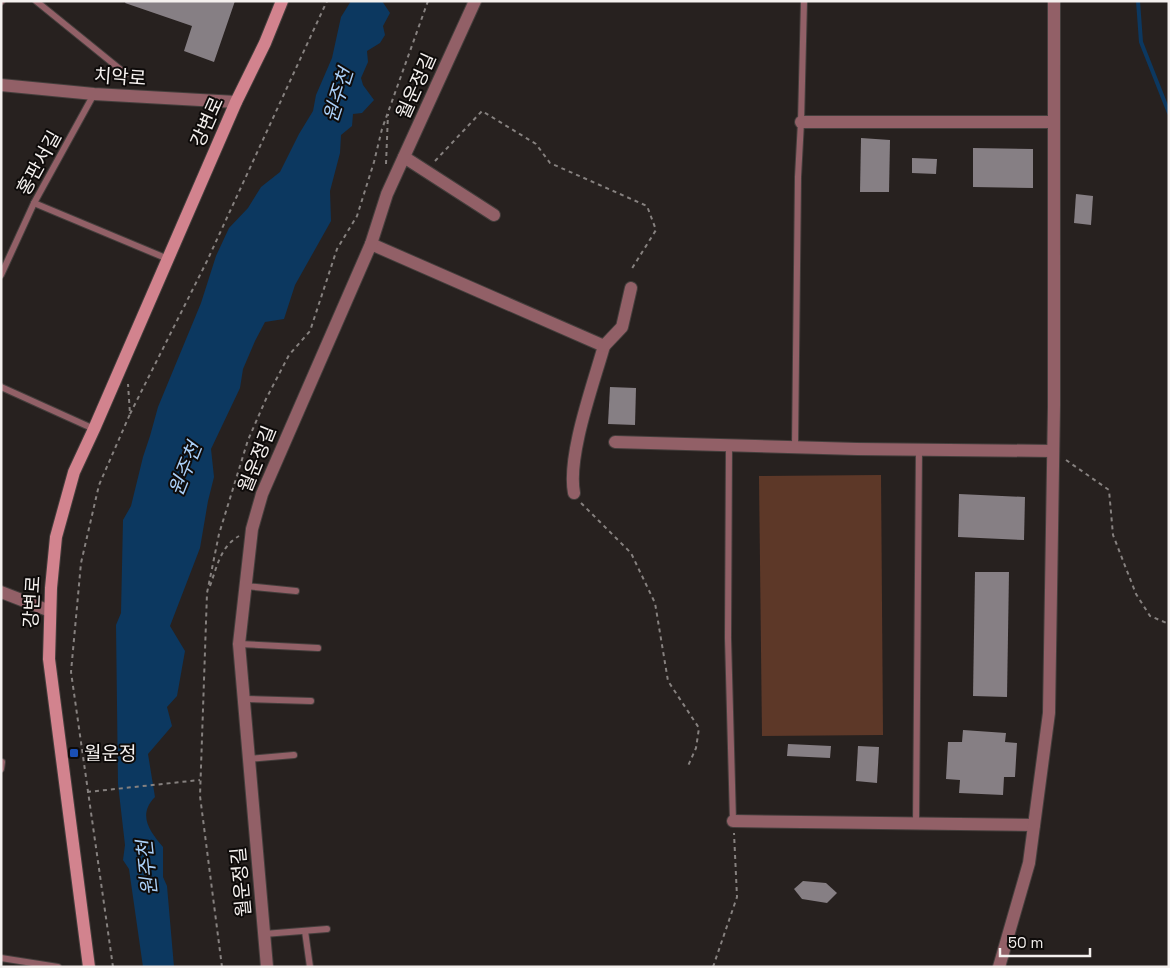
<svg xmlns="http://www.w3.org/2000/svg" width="1170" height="968" font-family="'Space Grotesk','Noto Sans KR',sans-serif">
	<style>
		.green { fill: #5d3828 }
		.water { fill: #0c3860 }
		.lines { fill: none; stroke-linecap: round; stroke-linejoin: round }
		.stream { stroke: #0c3860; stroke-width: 4 }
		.building { fill: #867f84 }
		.lane-casing { stroke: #443e3c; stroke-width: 8 }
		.street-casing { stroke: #443e3c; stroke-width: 14 }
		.secondary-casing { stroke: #443e3c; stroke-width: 14 }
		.path { stroke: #86817f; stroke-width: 2; stroke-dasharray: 4 4; stroke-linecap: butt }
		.lane { stroke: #926067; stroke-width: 6 }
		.street { stroke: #926067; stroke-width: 12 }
		.secondary { stroke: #d2838e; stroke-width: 12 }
		.transit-dot { fill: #1a4fb4; stroke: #0e0b0a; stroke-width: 2 }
		.labels { text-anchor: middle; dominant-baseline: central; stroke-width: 4; stroke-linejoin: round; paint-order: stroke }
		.street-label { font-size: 19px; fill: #f4f0ee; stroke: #0e0b0a }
		.poi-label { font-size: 19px; fill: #f4f0ee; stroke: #0e0b0a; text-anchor: start }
		.water-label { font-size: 20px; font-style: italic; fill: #abd0f8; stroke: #0e0b0a }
	</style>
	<rect width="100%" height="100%" fill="#27211f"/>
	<!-- green -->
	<path class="green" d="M881 475 883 735 762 736 759 476Z"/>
	<!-- water -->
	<path class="water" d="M351 1H382L390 13 383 26 385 35 380 43 367 51 368 62 361 78 363 85 374 100 362 113 353 114 352 126 341 135 340 153 330 191 331 221 295 285 284 319 265 322 255 341 243 369 240 388 211 449 214 477 208 501 200 548 170 626 185 651 177 696 167 707 172 726 148 754 155 797C137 815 150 832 163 847V877L167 886 174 967H143L129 869 123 860 125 845 118 784 116 625 121 613 123 520 131 506 143 457 150 436 158 407 201 303 216 256 229 228 248 208 261 187 280 172 299 134 313 111 316 95 332 58 341 17Z"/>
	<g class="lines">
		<!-- stream -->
		<path class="stream" d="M1138 1 1141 42 1169 113"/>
	</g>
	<!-- building -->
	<g class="building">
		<path d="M126 1H235L214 62 184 51 192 26 125 3Z"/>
		<path d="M861 138 890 140 889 192H860Z"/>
		<path d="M973 148 1033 149V188L973 187Z"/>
		<path d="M912 158 937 159 936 174 912 173Z"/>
		<path d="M1076 194 1093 196 1091 225 1074 223Z"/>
		<path d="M610 387 636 388 635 425 608 424Z"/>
		<path d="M959 494 1025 497 1024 540 958 537Z"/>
		<path d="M975 572H1009L1007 697 973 696Z"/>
		<path d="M963 730 1006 733 1005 742 1017 743 1015 777H1004L1003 795 959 793 960 780 946 779 948 742H962Z"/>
		<path d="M788 744 831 746 830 758 787 756Z"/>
		<path d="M858 746 879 747 877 783 856 781Z"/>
		<path d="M803 881 826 883 837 893 827 903 802 899 794 889Z"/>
	</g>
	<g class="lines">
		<defs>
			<g id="lane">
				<path d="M36 1 126 74"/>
				<path d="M1 2 2 1"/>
				<path d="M34 203 168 259"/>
				<path d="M1 275 34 203 94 94"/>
				<path d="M1 387 94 429"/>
				<path d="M729 445 728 638 733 821"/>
				<path d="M795 447 798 177 801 122 804 1"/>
				<path d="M245 586 296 591"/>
				<path d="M239 644 318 648"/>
				<path d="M244 699 311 701"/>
				<path d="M249 759 294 755"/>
				<path d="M1 769 2 762"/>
				<path d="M916 825 919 449"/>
				<path d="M305 931 310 967"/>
				<path d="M264 934 327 929"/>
				<path d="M1 958 58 967"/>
			</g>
			<g id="street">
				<path d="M1 85 94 94 236 102"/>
				<path d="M801 122H1054"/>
				<path d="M404 157 494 215"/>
				<path d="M371 244 604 346C593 385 567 456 574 493"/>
				<path d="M604 346 622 327 631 288"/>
				<path d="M615 442 857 449 1053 451"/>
				<path d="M1 592 50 611"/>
				<path d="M733 821 1034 825"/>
				<path d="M267 967 239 644 252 529 262 494 371 244 387 194 475 1"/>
				<path d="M999 967 1029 863 1049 713 1054 406V1"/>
			</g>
			<path id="secondary" d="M89 967 49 659 51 588 56 537 74 472 94 429 236 102 265 43 282 1"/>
		</defs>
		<!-- lane casing -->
		<use href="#lane" class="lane-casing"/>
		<!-- street casing -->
		<use href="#street" class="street-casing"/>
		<!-- secondary casing -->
		<use href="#secondary" class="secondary-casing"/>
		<!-- path -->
		<g class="path">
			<path d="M435 161 482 111 536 144 550 163 647 206 656 230 631 270"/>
			<path d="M386 164 388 114"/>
			<path d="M130 414 207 261 327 1"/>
			<path d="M1066 460 1109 490 1113 535 1136 594 1150 616 1169 624"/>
			<path d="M581 503 631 553 655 603 668 681 699 728 696 748 688 766"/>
			<path d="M210 586C217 567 220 547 239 536"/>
			<path d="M87 792 200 780"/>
			<path d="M113 967 71 672 81 563 99 485 130 414 128 384"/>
			<path d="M222 967 200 796 207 593 219 534 248 440 266 399 289 355 310 331 337 249 357 216 374 162 382 129 428 1"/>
			<path d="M713 967 737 897 734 833"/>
		</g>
		<!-- lane -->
		<use href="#lane" class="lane"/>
		<!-- street -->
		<use href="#street" class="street"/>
		<!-- secondary -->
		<use href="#secondary" class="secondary"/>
	</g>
	<!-- markers -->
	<rect class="transit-dot" x="69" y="748" width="10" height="10" rx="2.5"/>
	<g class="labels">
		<!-- street labels -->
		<g class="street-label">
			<text transform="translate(120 77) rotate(4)">치악로</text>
			<text transform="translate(416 86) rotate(-66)">월운정길</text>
			<text transform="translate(207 122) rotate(-66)">강변로</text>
			<text transform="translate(39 163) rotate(-61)">홍판서길</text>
			<text transform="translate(257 459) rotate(-68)">월운정길</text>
			<text transform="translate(32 602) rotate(-87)">강변로</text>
			<text transform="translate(241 882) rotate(-95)">월운정길</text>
		</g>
		<!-- poi labels -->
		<g class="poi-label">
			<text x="84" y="753">월운정</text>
		</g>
		<!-- water labels -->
		<g class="water-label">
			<text transform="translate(338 95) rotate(-72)">원주천</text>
			<text transform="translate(185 469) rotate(-68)">원주천</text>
			<text transform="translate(147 868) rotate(-96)">원주천</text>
		</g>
	</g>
	<!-- border -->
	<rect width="1170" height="968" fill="none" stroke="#f4f0ee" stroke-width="5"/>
	<!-- scale -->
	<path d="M1000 948v8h90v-8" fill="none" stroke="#f4f0ee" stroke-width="2.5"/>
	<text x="1008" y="948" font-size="15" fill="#f4f0ee" stroke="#0e0b0a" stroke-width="4" paint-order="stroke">50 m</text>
</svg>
